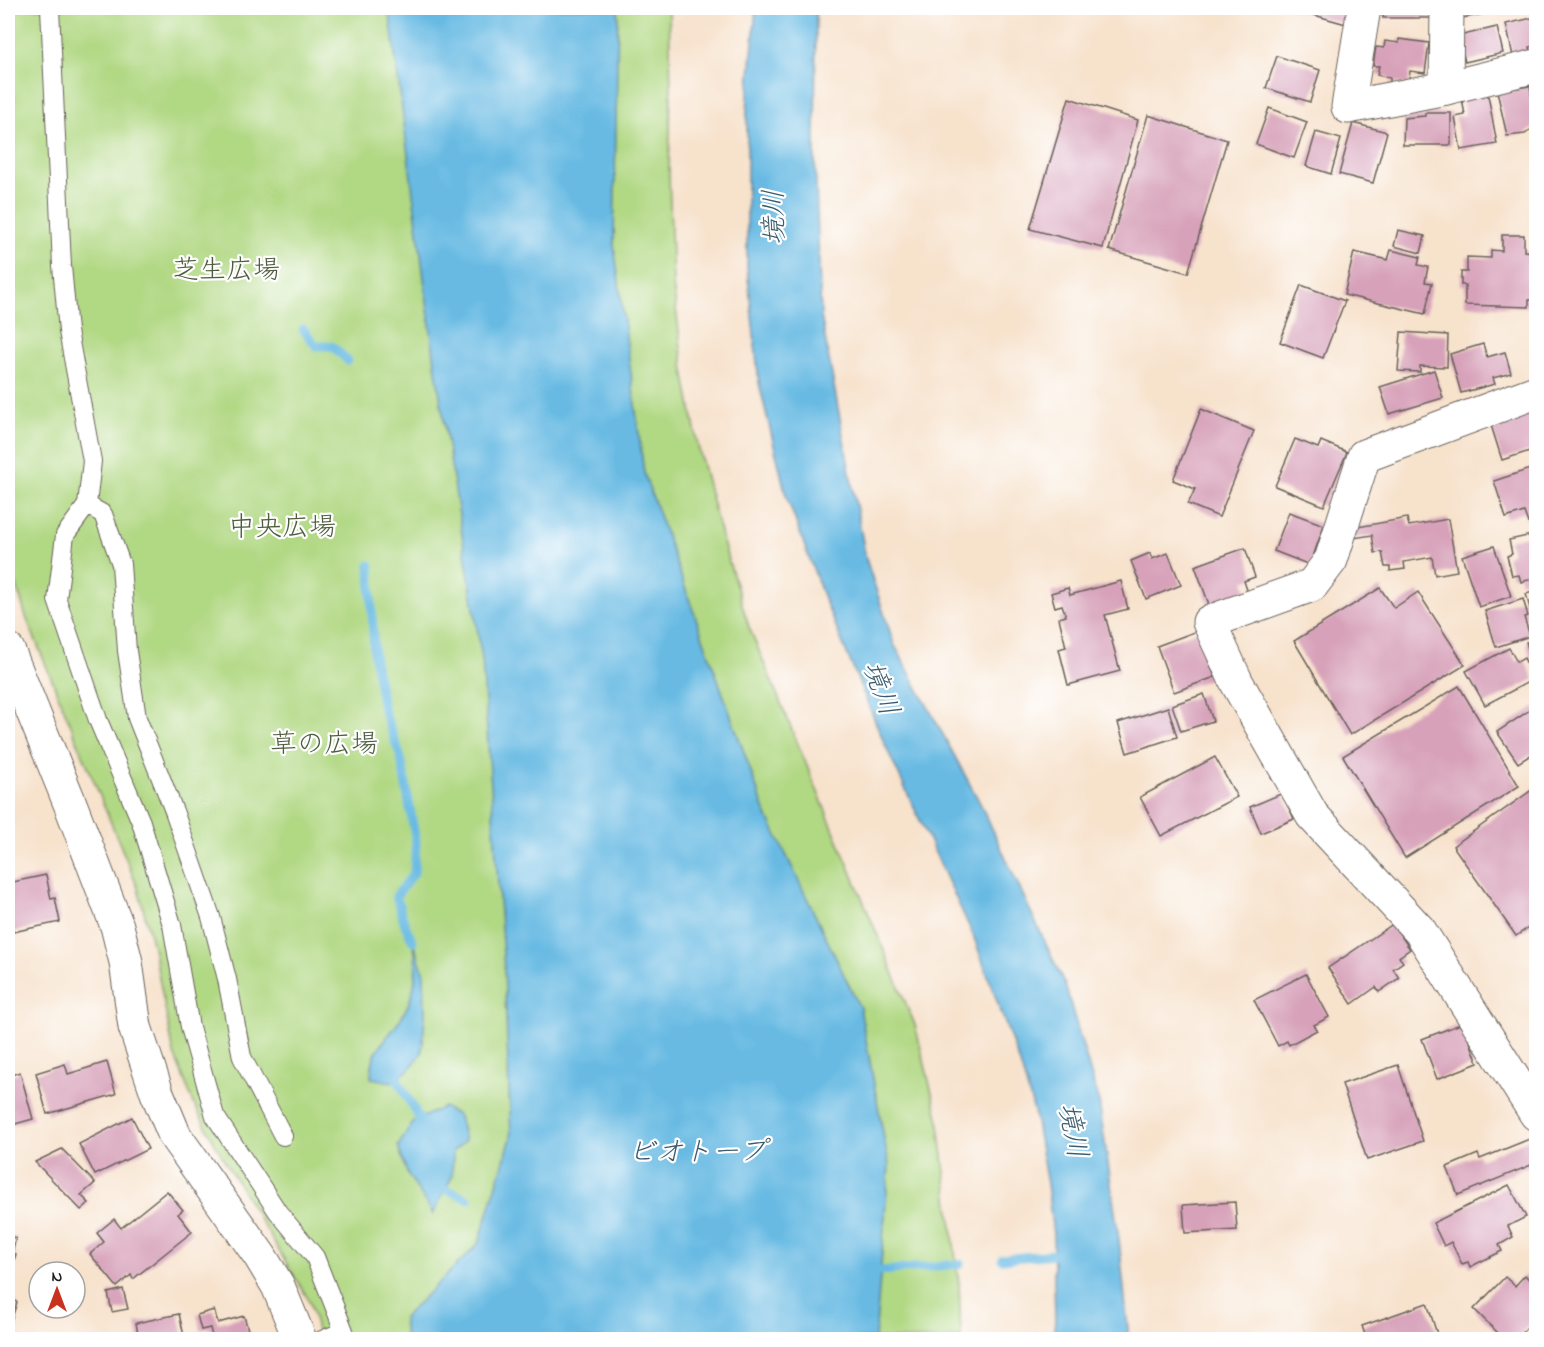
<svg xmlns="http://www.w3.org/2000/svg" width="1544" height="1347" font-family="'Indie Flower','Klee One',sans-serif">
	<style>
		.green { fill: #b1d883; stroke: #667a50; stroke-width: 1.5 }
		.water { fill: #68bae3; stroke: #426b80; stroke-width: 1.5 }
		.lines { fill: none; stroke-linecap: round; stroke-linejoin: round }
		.stream { stroke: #68bae3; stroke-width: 9 }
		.building { fill: #d7a1b9 }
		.lane-casing { stroke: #69615a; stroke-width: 20 }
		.street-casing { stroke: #69615a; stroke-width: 35 }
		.lane { stroke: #fff; stroke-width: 18 }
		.street { stroke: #fff; stroke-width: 33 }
		.labels { text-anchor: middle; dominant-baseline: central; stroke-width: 4.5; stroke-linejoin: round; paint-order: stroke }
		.park-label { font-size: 27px; fill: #505e40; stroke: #fff }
		.water-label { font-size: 28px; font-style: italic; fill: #3a5b6c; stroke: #fff }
	</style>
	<rect width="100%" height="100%" fill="#fff"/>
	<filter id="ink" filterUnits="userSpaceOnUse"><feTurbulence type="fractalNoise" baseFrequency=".0167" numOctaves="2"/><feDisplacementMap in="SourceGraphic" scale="12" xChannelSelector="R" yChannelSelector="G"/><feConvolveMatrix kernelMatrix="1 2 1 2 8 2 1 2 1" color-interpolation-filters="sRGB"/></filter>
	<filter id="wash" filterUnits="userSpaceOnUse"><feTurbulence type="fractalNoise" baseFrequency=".008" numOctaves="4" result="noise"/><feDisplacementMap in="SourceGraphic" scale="24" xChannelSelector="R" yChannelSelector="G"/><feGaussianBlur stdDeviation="1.35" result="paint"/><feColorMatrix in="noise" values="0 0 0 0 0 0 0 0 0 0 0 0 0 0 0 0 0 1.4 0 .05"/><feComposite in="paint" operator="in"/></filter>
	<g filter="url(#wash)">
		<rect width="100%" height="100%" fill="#f7e2cc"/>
		<!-- green -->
		<path class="green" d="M8 8H669L671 92 669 175 673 285 684 371 698 446 721 536 749 627 915 1025 938 1117 959 1284 961 1339H319L310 1302 224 1160 194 1104 174 1054 153 947 138 888 26 617 8 557Z"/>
		<!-- water -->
		<g class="water">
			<path d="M389 8H618L614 244 644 473 765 811 860 1008 889 1165 875 1339H405L403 1318 479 1243 511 1138 504 969 482 659 436 371Z"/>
			<path d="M756 8H816L815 159 821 316 866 559 894 644 979 801 1065 985 1099 1102 1119 1239 1129 1339H1053L1055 1320 1053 1234 1047 1184 1034 1111 1020 1064 973 935 886 747 825 601 786 495 759 383 747 268V110Z"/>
			<path d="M413 941 424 974 425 1016 422 1053 409 1070 392 1082 371 1078C371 1048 385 1043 399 1021 416 997 419 968 413 941Z"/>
			<path d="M444 1107 459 1116 465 1141 453 1151 452 1177 433 1214 407 1173 398 1146 414 1121Z"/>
		</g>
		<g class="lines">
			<!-- stream -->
			<g class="stream">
				<path d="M303 329 316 346H332L348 361"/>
				<path d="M370 565 374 655 383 708 401 758 416 842 414 873 396 896 405 925 413 941"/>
				<path d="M397 1079 419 1118"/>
				<path d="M446 1189 468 1199"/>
				<path d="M1002 1259 1065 1253"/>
				<path d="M880 1271 960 1264"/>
			</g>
		</g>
		<g id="blocks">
			<!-- building -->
			<g class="building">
				<path d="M1289 8H1351L1346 24Z"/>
				<rect x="1383" y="8" width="48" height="10"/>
				<path d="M1461 8H1512V9L1463 18Z"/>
				<path d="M1536 17V45L1530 47 1531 52 1513 56 1506 24Z"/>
				<path d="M1497 27 1503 53 1465 62 1459 36Z"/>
				<path d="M1399 39 1429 43 1425 73 1410 71 1408 85 1390 82V78L1377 75 1379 66H1373L1376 47 1384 48 1385 41 1399 43Z"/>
				<path d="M1277 56 1320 70 1310 102 1266 88Z"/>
				<path d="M1530 86 1536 126 1525 134 1507 136 1497 91Z"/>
				<path d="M1488 95 1497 144 1461 150 1455 117 1465 115 1462 99Z"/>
				<path d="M1069 98 1138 120 1103 248 1030 229Z"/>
				<path d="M1269 108 1307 122 1294 158 1256 144Z"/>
				<path d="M1425 113H1451V145H1403L1404 118 1425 116Z"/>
				<path d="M1148 115 1227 140 1188 273 1109 250Z"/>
				<path d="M1353 123 1387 132 1373 183 1339 174Z"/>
				<path d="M1316 132 1341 139 1331 174 1306 166Z"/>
				<path d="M1398 230 1425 236 1421 253 1394 246Z"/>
				<path d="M1502 235H1524V251L1536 252V300H1529V307L1465 305V285H1461V272H1467V257L1491 258V250L1502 251Z"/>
				<path d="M1391 250 1420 257 1418 265 1428 267 1425 282 1432 283 1425 314 1344 295 1354 252 1388 260Z"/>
				<path d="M1301 285 1345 301 1323 358 1280 342Z"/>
				<path d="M1401 332 1448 335 1447 367 1420 366V372L1398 371Z"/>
				<path d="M1483 344 1487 357 1505 352 1511 373 1493 378 1495 384 1461 393 1450 354Z"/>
				<path d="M1434 370 1443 398 1389 414 1380 387Z"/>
				<path d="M1536 407V449L1502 460 1490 422Z"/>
				<path d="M1201 409 1254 431 1219 517 1188 504 1195 489 1173 480Z"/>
				<path d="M1295 439 1318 448 1321 441 1347 452 1324 506 1275 486Z"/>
				<path d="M1536 467V521L1528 523 1524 512 1506 518 1494 481Z"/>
				<path d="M1289 512 1324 525 1310 565 1274 551Z"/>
				<path d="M1407 518 1409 526 1448 519 1457 571 1435 575 1432 557 1404 562 1405 569 1390 571V567H1385L1382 552 1375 553 1372 535 1354 538 1352 528Z"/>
				<path d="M1536 534V578L1521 582 1519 575 1512 576 1507 556 1512 554 1509 540Z"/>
				<path d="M1494 546 1511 596 1479 607 1462 556Z"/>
				<path d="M1245 548 1255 577 1244 581 1248 593 1210 607 1195 566Z"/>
				<path d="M1150 553 1152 559 1168 553 1181 585 1146 599 1131 561Z"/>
				<path d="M1121 581 1128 609 1105 615 1120 671 1068 685 1059 649 1066 647 1059 618 1066 616 1062 605 1055 607 1051 593 1068 588 1070 595Z"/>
				<path d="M1380 588 1394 608 1418 592 1465 665 1350 735 1294 641Z"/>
				<path d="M1536 591V619H1533L1526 594Z"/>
				<path d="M1523 599 1528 616 1524 617 1530 636 1496 647 1485 611Z"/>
				<path d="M1197 631 1215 677 1174 692 1157 646Z"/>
				<path d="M1536 639V675L1526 642Z"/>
				<path d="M1509 648 1517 662 1524 658 1534 679 1485 705 1466 671Z"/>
				<path d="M1459 686 1519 786 1405 858 1343 756Z"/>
				<path d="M1204 694 1213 721 1181 731 1172 705Z"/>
				<path d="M1536 706V757L1534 753 1518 763 1497 732Z"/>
				<path d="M1168 707 1177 737 1127 753 1118 723Z"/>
				<path d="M1215 757 1237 797 1161 836 1140 797Z"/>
				<path d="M1536 787V922L1516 936 1453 846Z"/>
				<path d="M1283 793 1294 819 1261 833 1250 807Z"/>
				<path d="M46 875 51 899 55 898 60 922 8 933V883Z"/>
				<path d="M1393 924 1410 949 1399 957 1403 962 1393 969 1399 978 1379 992 1376 987 1352 1004 1328 968Z"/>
				<path d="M1306 974 1329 1017 1314 1025 1317 1030 1289 1045 1287 1041 1278 1046 1254 1000Z"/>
				<path d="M1463 1023 1478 1063 1437 1079 1422 1039Z"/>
				<path d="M107 1062 116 1094 47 1114 36 1073 65 1064 68 1074Z"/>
				<path d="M1398 1065 1423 1141 1367 1160 1342 1084Z"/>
				<path d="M20 1072 33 1119 8 1126V1076Z"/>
				<path d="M132 1117 148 1149 95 1175 79 1144Z"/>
				<path d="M1532 1138 1536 1150V1163L1458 1195 1447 1167 1478 1154 1480 1159Z"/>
				<path d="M62 1149 95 1183 81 1195 89 1203 81 1210 35 1162Z"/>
				<path d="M1509 1185 1526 1217 1508 1226 1513 1237 1499 1245 1502 1251 1470 1267 1468 1262 1462 1264 1451 1242 1444 1246 1433 1223Z"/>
				<path d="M167 1191 183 1210 178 1214 192 1232 133 1279 131 1275 117 1287 90 1254 104 1242 97 1233 114 1219 121 1228Z"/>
				<path d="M1235 1202 1237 1230 1185 1233 1183 1205Z"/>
				<path d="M8 1236 16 1238 12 1253 16 1254 10 1275H8Z"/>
				<path d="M1525 1275 1536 1287 1535 1304 1536 1318 1515 1340H1505L1474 1309 1505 1277 1515 1286Z"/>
				<path d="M123 1289 128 1309 112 1312 108 1293Z"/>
				<path d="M8 1299 17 1302 10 1325 8 1324Z"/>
				<path d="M1427 1303 1439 1340H1367L1362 1326Z"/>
				<path d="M214 1310 218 1323 244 1316 251 1340H213L210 1328 201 1330 197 1315Z"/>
				<path d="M179 1314 185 1340H139L136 1323Z"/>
			</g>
		</g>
	</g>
	<g filter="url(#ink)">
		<use href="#blocks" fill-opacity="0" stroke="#69615a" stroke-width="1.5"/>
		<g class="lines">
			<defs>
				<g id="lane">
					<path d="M50 8 62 266 68 331 92 461 87 505 65 535 57 600 98 720 141 822 172 925 190 1027 215 1116 278 1212 315 1257 344 1331 322 1340"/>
					<path d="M87 505 103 514 121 564 127 651 137 718 174 811 211 917 227 979 242 1057 283 1136"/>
				</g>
				<g id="street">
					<path d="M1364 8 1348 107 1446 88 1536 66"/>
					<path d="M1446 88 1447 8"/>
					<path d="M1536 392 1364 456 1331 560 1312 585 1209 622 1237 683 1312 815 1420 931 1536 1114"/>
					<path d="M8 650 71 806 117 926 126 962 135 1027 157 1093 175 1136 260 1256 278 1286 300 1340"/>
				</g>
			</defs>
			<!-- lane casing -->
			<use href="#lane" class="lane-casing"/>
			<!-- street casing -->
			<use href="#street" class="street-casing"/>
			<!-- lane -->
			<use href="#lane" class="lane"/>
			<!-- street -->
			<use href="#street" class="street"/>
		</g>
	</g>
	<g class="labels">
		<!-- park labels -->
		<g class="park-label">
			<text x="226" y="271">芝生広場</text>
			<text x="282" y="528">中央広場</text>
			<text x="324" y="745">草の広場</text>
		</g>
		<!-- water labels -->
		<g class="water-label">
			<text transform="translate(776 217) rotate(-91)">境川</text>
			<text transform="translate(879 689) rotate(70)">境川</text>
			<text transform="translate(1071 1131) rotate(79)">境川</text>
			<text x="697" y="1153">ビオトープ</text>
		</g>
	</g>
	<!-- margin -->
	<rect width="1544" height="1347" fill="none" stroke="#fff" stroke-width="30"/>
	<!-- north arrow -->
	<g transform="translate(57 1290)"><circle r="28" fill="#ffffff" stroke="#a4a4a4" stroke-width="1.5"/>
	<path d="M0-4.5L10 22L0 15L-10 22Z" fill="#c8321e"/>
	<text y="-9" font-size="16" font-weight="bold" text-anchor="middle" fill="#1c1c1c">N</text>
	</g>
</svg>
